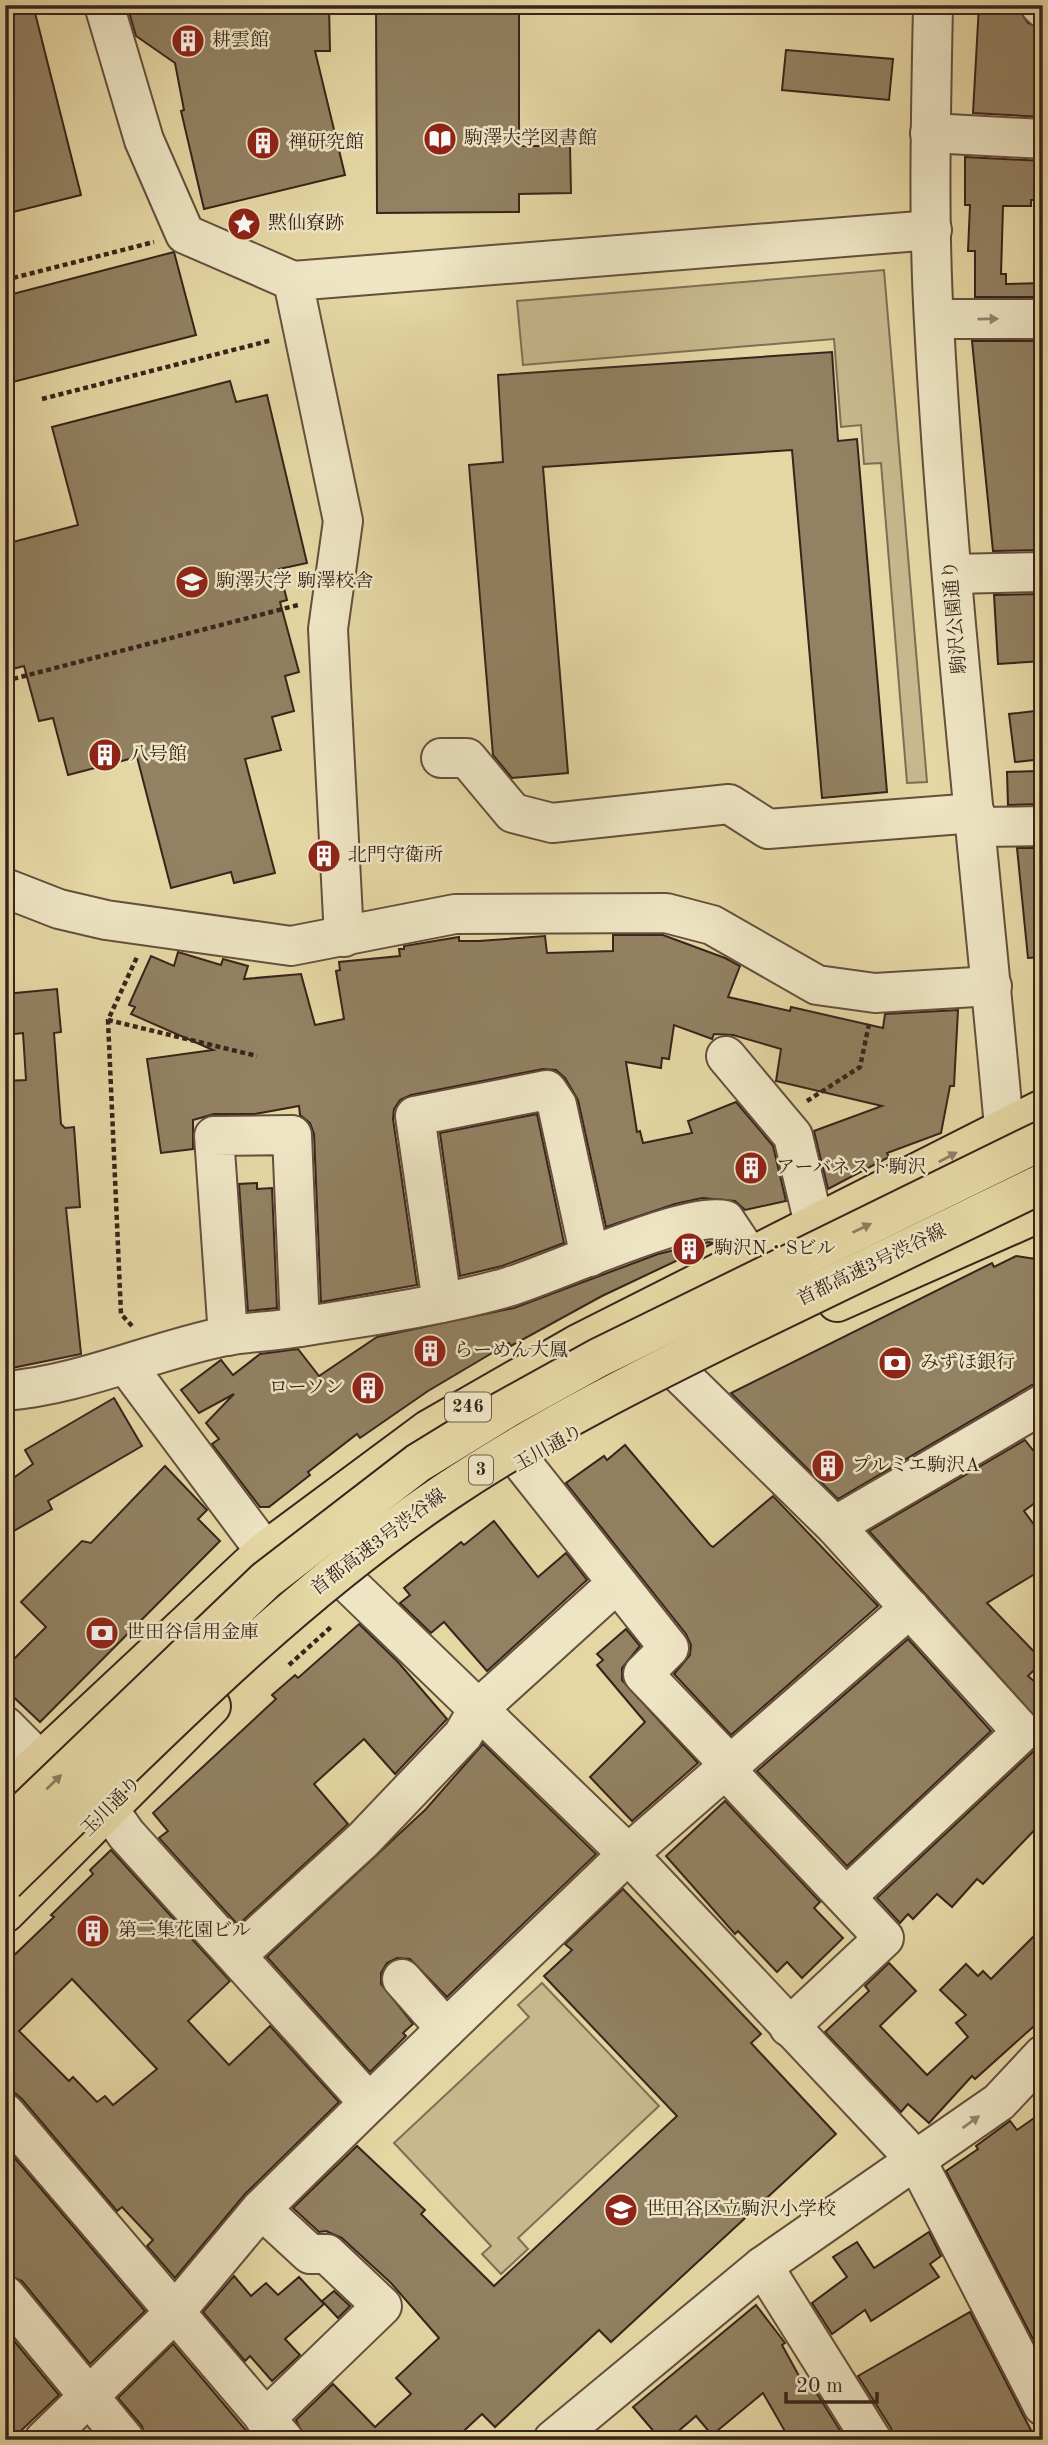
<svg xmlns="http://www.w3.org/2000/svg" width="1048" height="2445" font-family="'Old Standard TT','Noto Serif JP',serif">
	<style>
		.green { fill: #c8b88d; stroke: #806e54; stroke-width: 2 }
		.building { fill: #928162; stroke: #39231b; stroke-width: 2; fill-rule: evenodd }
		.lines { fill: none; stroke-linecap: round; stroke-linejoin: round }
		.minor-casing { stroke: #64503d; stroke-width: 42 }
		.highway-casing { stroke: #39231b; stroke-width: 42 }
		.path { stroke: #39231b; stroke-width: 4.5; stroke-dasharray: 5 3.5; stroke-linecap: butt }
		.minor { stroke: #eee5c4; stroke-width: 38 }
		.highway { stroke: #e5d7a4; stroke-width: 38 }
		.highway-bridge-casing { stroke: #39231b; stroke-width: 42; stroke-linecap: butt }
		.highway-bridge { stroke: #e5d7a4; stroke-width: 38 }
		.oneway { fill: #948470 }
		.oneway2 { fill: #8f7d60 }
		.labels { text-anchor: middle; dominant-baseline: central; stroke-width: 5; stroke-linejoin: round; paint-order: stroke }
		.shield { fill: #eee5c4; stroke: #6f5d4e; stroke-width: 2 }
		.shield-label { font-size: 18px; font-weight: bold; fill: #39231b }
		.poi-label { font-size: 19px; fill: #39231b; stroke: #eee5c4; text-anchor: start }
		.street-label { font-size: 19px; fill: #39231b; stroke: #eee5c4 }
	</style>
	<rect width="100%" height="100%" fill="#e5d7a4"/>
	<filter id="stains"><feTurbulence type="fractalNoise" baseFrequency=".00286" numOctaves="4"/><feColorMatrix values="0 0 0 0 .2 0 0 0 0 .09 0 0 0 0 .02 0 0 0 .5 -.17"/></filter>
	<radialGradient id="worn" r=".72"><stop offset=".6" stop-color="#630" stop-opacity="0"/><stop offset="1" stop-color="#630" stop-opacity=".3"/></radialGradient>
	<!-- green -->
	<g class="green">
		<path d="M884 270 927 782 907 783 881 463 864 464 861 425 841 427 834 339 523 365 517 301Z"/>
		<path d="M542 1983 659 2106 518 2238 528 2249 501 2274 482 2254 491 2246 394 2143 529 2017 518 2005Z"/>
	</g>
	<!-- building -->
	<g class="building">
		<path d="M5 5H33L81 195 5 214Z"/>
		<path d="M127 5H329L330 51H315L345 175 204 209 181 111 184 110 175 63 136 36Z"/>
		<path d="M376 5H519V146H570L571 193 519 194V212L377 213Z"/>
		<path d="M979 5H1016L1028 23 1043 29 1040 99H1043V117L973 113Z"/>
		<path d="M786 50 893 59 889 100 782 90Z"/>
		<path d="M965 157 1043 161V200H1031V206H1003L1001 274H1006V284L1043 283V297H975V251H968L970 205H965Z"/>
		<path d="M174 252 196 335 5 384V296Z"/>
		<path d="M972 341H1043V506L1034 507 1038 550 993 551Z"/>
		<path d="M832 352 838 441 857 439 887 792 822 798 792 450 543 467 568 773 512 778 493 755 469 465 503 462 498 375Z"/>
		<path d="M230 381 236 402 267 395 307 563 279 569 287 600 280 602 299 672 285 676 294 711 272 717 281 750 245 759 275 873 234 883 231 872 171 888 137 757 68 775 53 718 39 721 24 666 5 671V544L78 525 52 427Z"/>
		<path d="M1043 594V661L998 664 994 595Z"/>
		<path d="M1043 710V759L1015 762 1009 714Z"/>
		<path d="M1036 771 1037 804 1008 805 1007 772Z"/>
		<path d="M1017 848H1043V957L1028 958Z"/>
		<path d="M613 935H663L725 958 740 966 728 997 790 1011 791 1007 883 1028 885 1014 958 1010 954 1086H950L941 1133 887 1153 889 1157 828 1189 814 1131 882 1106 776 1081 781 1049 733 1035 714 1034 712 1039 674 1025 669 1059 662 1058 661 1068 626 1062 637 1132 640 1131 643 1143 692 1133 688 1121 736 1102 773 1146 786 1201 745 1210 735 1201 702 1198 675 1204 606 1227 578 1100 565 1078 556 1070 543 1069 411 1095 400 1100 394 1109 393 1119 417 1285 321 1302 314 1134 310 1123 300 1115 299 1106 255 1114H214L193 1120V1149L161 1153 147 1059 213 1050 131 1014 135 1007 129 1005 151 956 174 966 178 952 221 965 223 959 248 966 244 979 301 974 315 1025 344 1019 336 971 340 970 339 962 400 956 399 949H404V946L459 937V941H479L545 936 547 953 613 951Z"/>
		<path d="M57 989 61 1032 54 1033 61 1124 65 1128 74 1127 80 1207 66 1208 81 1354 7 1369 5 1081 26 1080 23 1033 5 1035V994Z"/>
		<path d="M537 1114 564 1243 502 1266 460 1276 440 1133Z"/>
		<path d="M257 1183V1189L272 1188 277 1308 248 1311 239 1184Z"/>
		<path d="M708 1242 714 1243 602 1296 511 1346 509 1343 428 1391 360 1438 357 1434 308 1472 310 1475 269 1507H260L212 1444 219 1439 206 1423 234 1394 199 1413 181 1390 221 1360 233 1375 260 1354 298 1349 319 1376 377 1337 514 1308 658 1254Z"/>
		<path d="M1016 1256 1043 1260V1382L1032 1385 838 1499 731 1393 992 1263 994 1267Z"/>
		<path d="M114 1398 142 1446 48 1501 52 1509 5 1536V1484L33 1464 25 1450Z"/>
		<path d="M1025 1440 1043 1463V1497L1024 1511 1043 1537V1569L987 1603 1043 1661 1028 1676 1043 1689V1726L869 1531Z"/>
		<path d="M625 1445 710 1545 713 1547 773 1496 878 1606 731 1735 674 1674 690 1655 691 1645 686 1634 566 1483 604 1456 607 1460Z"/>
		<path d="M165 1466 207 1510 198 1519 220 1541 40 1722 5 1689V1668L46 1627 21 1602 82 1541 91 1543Z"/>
		<path d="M494 1521 538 1577 566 1553 587 1580 487 1671 444 1622 431 1633 400 1603 410 1595 404 1588 461 1542 464 1545Z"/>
		<path d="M359 1624 398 1662 447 1719 395 1774 364 1739 314 1784 348 1824 238 1925 159 1838 168 1831 153 1813 276 1699 272 1695 295 1675 298 1678Z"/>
		<path d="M626 1629 640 1646 622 1668V1680L698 1763 632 1821 590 1777 645 1722 597 1665 603 1660 597 1654Z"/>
		<path d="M908 1639 991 1731 847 1866 757 1771Z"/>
		<path d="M1043 1739V1821L983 1884 977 1879 952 1907 937 1894 913 1919 908 1914 900 1923 877 1898 1037 1748Z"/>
		<path d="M483 1744 596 1854 447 1997 410 1959 397 1958 387 1963 381 1973V1984L413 2024 403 2033 406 2036 370 2072 267 1957 426 1809Z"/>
		<path d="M725 1801 820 1902 814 1908 843 1938 802 1978 787 1962 777 1972 738 1931 735 1934 666 1856Z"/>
		<path d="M111 1850 230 1981 188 2021 229 2065 270 2026 339 2102 245 2194 175 2278 147 2246 153 2240 122 2207 117 2211 22 2099 5 2085V1964L54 1917 51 1915 93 1874 90 1870ZM72 1979 157 2069 113 2105 105 2096 97 2102 73 2077 69 2081 19 2031Z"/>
		<path d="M623 1889 761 2034 751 2043 836 2134 611 2342 599 2330 495 2427 482 2414 454 2440H305L296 2420 333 2384 375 2427 411 2394 396 2378 439 2338 391 2283 342 2238 326 2231 319 2232 293 2208 357 2146 425 2210 421 2214 494 2286 677 2116 544 1976 572 1950 565 1944Z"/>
		<path d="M1043 1927V2018L975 2079 972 2076 929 2123 908 2104 901 2112 825 2032 869 1991 865 1986 889 1963 916 1991 880 2026 927 2075 968 2037 956 2023 966 2015 940 1990 966 1964 978 1976 983 1971 991 1979Z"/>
		<path d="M1043 2112V2336L1034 2341 946 2171 978 2149 976 2146 1010 2121 1017 2130Z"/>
		<path d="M7 2149 145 2311 90 2364 22 2281 5 2274Z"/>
		<path d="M929 2232 941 2256 930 2264 939 2277 871 2321 865 2310 832 2334 812 2303 847 2277 833 2257 857 2242 874 2268Z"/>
		<path d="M234 2276 251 2296 266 2283 278 2295 299 2277 324 2304 285 2339 300 2355 272 2381 250 2356 245 2361 203 2312Z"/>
		<path d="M334 2291 350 2306 338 2318 322 2301Z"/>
		<path d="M756 2305 785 2343 782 2345 804 2385 809 2381 846 2440H790L763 2393 712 2435 696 2416 668 2440H661L633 2407Z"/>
		<path d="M970 2312 1036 2440H894L891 2428 858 2376Z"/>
		<path d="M5 2330 59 2395 11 2440H5Z"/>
		<path d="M173 2344 249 2434 255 2440H146L142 2426 118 2398Z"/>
	</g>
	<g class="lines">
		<defs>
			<g id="minor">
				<path d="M104 5 144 140 185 234 293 281"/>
				<path d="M933 5C931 110 928 217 934 322 948 591 980 859 1004 1127L1016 1157"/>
				<path d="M1040 5 1043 8"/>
				<path d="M930 133 1043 139"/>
				<path d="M934 319H1043"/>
				<path d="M952 574 1043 572"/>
				<path d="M441 758H467L513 813 552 823 729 804 768 829 975 813"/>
				<path d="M977 827 1043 826"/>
				<path d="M5 888 59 909 106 920 291 946 455 914 666 913 712 925 817 985 875 993 992 986"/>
				<path d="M344 937 328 629 343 521 293 281 932 230"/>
				<path d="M726 1056 793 1136 814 1224"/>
				<path d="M442 1303 415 1116 547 1090 557 1105 590 1257"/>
				<path d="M228 1336 214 1136 292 1135 300 1327"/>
				<path d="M127 1366 265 1551"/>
				<path d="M681 1375 835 1526 1022 1732 847 1896"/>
				<path d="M5 1391C81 1385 152 1351 226 1336 250 1332 276 1331 300 1327 369 1316 441 1306 508 1287 555 1273 685 1211 725 1220L749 1256"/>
				<path d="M523 1464 669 1648 643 1674 730 1765"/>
				<path d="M835 1526 1043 1404"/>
				<path d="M349 1584 628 1854 902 2145 923 2173 1043 2406"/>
				<path d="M5 1726 39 1760"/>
				<path d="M726 1770 884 1938 789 2027"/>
				<path d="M110 1811 126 1834 369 2103"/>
				<path d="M237 1955 363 1840 463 1735 478 1709 616 1584"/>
				<path d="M402 1979 446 2029"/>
				<path d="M5 2113 284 2440"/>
				<path d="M261 2209 310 2254H327L382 2306 265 2419"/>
				<path d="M763 2266 872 2440"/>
				<path d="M5 2295 125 2440"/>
				<path d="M44 2440 174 2313 261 2209 369 2103 628 1854 910 1608"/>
				<path d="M553 2440 763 2266 999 2102 1043 2055"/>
			</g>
			<g id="highway">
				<path d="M837 1302 1043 1211"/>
				<path d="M5 1794 265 1551 428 1430 578 1344 1043 1109"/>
				<path d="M5 1913 211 1706"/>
			</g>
		</defs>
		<!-- minor casing -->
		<use href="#minor" class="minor-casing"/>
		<!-- highway casing -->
		<use href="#highway" class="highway-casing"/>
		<!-- path -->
		<g class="path">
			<path d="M5 280 154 242"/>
			<path d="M42 399 272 340"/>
			<path d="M5 681 298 605"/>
			<path d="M108 1020 257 1056"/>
			<path d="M807 1101 860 1067 869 1024"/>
			<path d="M132 1326 121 1314 108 1020 137 957"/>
			<path d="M289 1665 331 1627"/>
		</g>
		<!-- minor -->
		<use href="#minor" class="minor"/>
		<!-- highway -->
		<use href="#highway" class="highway"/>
		<defs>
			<g id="highway-bridge">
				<path d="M5 1830 266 1580 418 1463 506 1409 598 1358 1043 1140"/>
				<path d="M5 1882C146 1745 283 1602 446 1492 543 1427 648 1375 752 1324 849 1277 946 1230 1043 1183"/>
			</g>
		</defs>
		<!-- highway-bridge casing -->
		<use href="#highway-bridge" class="highway-bridge-casing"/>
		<!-- highway-bridge -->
		<use href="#highway-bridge" class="highway-bridge"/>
	</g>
	<!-- one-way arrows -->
	<defs><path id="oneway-solid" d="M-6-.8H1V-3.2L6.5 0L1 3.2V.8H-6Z" transform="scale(1.75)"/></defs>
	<g class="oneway">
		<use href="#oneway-solid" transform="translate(988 319) rotate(-1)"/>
		<use href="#oneway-solid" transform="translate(971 2122) rotate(-36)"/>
	</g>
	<g class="oneway2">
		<use href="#oneway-solid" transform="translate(948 1157) rotate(-28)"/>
		<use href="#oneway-solid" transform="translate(862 1228) rotate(-26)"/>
		<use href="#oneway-solid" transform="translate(54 1782) rotate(-44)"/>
	</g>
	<!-- icons -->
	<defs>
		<symbol id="building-disc" viewBox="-11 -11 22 22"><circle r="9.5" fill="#8f2418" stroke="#eee5c4"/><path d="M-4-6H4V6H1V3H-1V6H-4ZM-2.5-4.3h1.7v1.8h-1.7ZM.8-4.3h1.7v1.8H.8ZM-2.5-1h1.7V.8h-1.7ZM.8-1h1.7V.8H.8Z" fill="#fff"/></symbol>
		<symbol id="library-disc" viewBox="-11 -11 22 22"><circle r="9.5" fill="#8f2418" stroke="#eee5c4"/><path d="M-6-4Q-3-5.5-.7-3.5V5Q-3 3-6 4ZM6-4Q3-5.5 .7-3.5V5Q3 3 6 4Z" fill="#fff"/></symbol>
		<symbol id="sight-disc" viewBox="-11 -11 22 22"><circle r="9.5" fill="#8f2418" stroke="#eee5c4"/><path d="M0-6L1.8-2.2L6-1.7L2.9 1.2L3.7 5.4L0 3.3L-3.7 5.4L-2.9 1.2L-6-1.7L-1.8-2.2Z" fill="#fff"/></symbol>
		<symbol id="university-disc" viewBox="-11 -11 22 22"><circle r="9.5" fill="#8f2418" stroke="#eee5c4"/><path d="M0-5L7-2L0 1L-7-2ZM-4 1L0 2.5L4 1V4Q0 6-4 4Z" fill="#fff"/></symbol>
		<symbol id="bank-disc" viewBox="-11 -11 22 22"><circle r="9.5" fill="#8f2418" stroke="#eee5c4"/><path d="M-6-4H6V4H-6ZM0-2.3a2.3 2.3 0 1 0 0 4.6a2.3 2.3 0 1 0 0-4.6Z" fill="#fff"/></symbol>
		<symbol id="school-disc" viewBox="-11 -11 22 22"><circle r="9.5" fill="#8f2418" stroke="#eee5c4"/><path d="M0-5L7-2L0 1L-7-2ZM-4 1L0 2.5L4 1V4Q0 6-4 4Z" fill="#fff"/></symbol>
	</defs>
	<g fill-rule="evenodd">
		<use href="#building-disc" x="169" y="22" width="38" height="38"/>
		<use href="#library-disc" x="421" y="120" width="38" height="38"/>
		<use href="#building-disc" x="244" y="124" width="38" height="38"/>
		<use href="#sight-disc" x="225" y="205" width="38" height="38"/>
		<use href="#university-disc" x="173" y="563" width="38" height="38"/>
		<use href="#building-disc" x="86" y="736" width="38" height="38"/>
		<use href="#building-disc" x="305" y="837" width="38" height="38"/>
		<use href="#building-disc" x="732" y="1149" width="38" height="38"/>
		<use href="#building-disc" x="670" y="1230" width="38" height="38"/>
		<use href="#building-disc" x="411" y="1332" width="38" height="38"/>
		<use href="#bank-disc" x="876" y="1344" width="38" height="38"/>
		<use href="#building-disc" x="349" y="1369" width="38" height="38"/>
		<use href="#building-disc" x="809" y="1447" width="38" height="38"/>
		<use href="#bank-disc" x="83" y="1614" width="38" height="38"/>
		<use href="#building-disc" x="74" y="1912" width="38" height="38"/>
		<use href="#school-disc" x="602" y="2191" width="38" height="38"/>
	</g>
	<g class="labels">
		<!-- shield labels -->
		<g class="shield">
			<rect x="445" y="1392.5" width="46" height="29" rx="5"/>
			<rect x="469" y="1455.5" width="24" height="29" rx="5"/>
		</g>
		<g class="shield-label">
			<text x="468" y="1407">246</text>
			<text x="481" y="1470">3</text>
		</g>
		<!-- poi labels -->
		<g class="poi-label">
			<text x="212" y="41">耕雲館</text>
			<text x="464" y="139">駒澤大学図書館</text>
			<text x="288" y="143">禅研究館</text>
			<text x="268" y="224">黙仙寮跡</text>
			<text x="216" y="582">駒澤大学 駒澤校舎</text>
			<text x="130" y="755">八号館</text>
			<text x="348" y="856">北門守衛所</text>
			<text x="776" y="1168">アーバネスト駒沢</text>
			<text x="714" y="1249">駒沢N・Sビル</text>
			<text x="454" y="1351">らーめん大鳳</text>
			<text x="920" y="1363">みずほ銀行</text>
			<text x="344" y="1388" text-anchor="end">ローソン</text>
			<text x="852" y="1466">プルミエ駒沢A</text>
			<text x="126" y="1633">世田谷信用金庫</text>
			<text x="118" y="1931">第二集花園ビル</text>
			<text x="646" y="2210">世田谷区立駒沢小学校</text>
		</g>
		<!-- street labels -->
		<g class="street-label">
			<text transform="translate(956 617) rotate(-95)">駒沢公園通り</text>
			<text transform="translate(872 1266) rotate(-26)">首都高速3号渋谷線</text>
			<text transform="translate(549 1449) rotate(-29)">玉川通り</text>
			<text transform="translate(379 1543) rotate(-37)">首都高速3号渋谷線</text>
			<text transform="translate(112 1807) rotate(-45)">玉川通り</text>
		</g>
	</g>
	<!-- margin -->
	<rect width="1048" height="2445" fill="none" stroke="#e5d7a4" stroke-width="28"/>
	<rect x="7" y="7" width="1034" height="2431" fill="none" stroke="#39231b" stroke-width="3.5"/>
	<rect x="14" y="14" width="1020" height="2417" fill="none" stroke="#39231b" stroke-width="2"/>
	<!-- scale -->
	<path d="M786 2392v10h91v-10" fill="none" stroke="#39231b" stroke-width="3.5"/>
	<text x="796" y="2392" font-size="21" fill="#39231b" stroke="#eee5c4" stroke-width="5" paint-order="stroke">20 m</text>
	<rect width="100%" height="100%" filter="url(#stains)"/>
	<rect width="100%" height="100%" fill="url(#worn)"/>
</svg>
